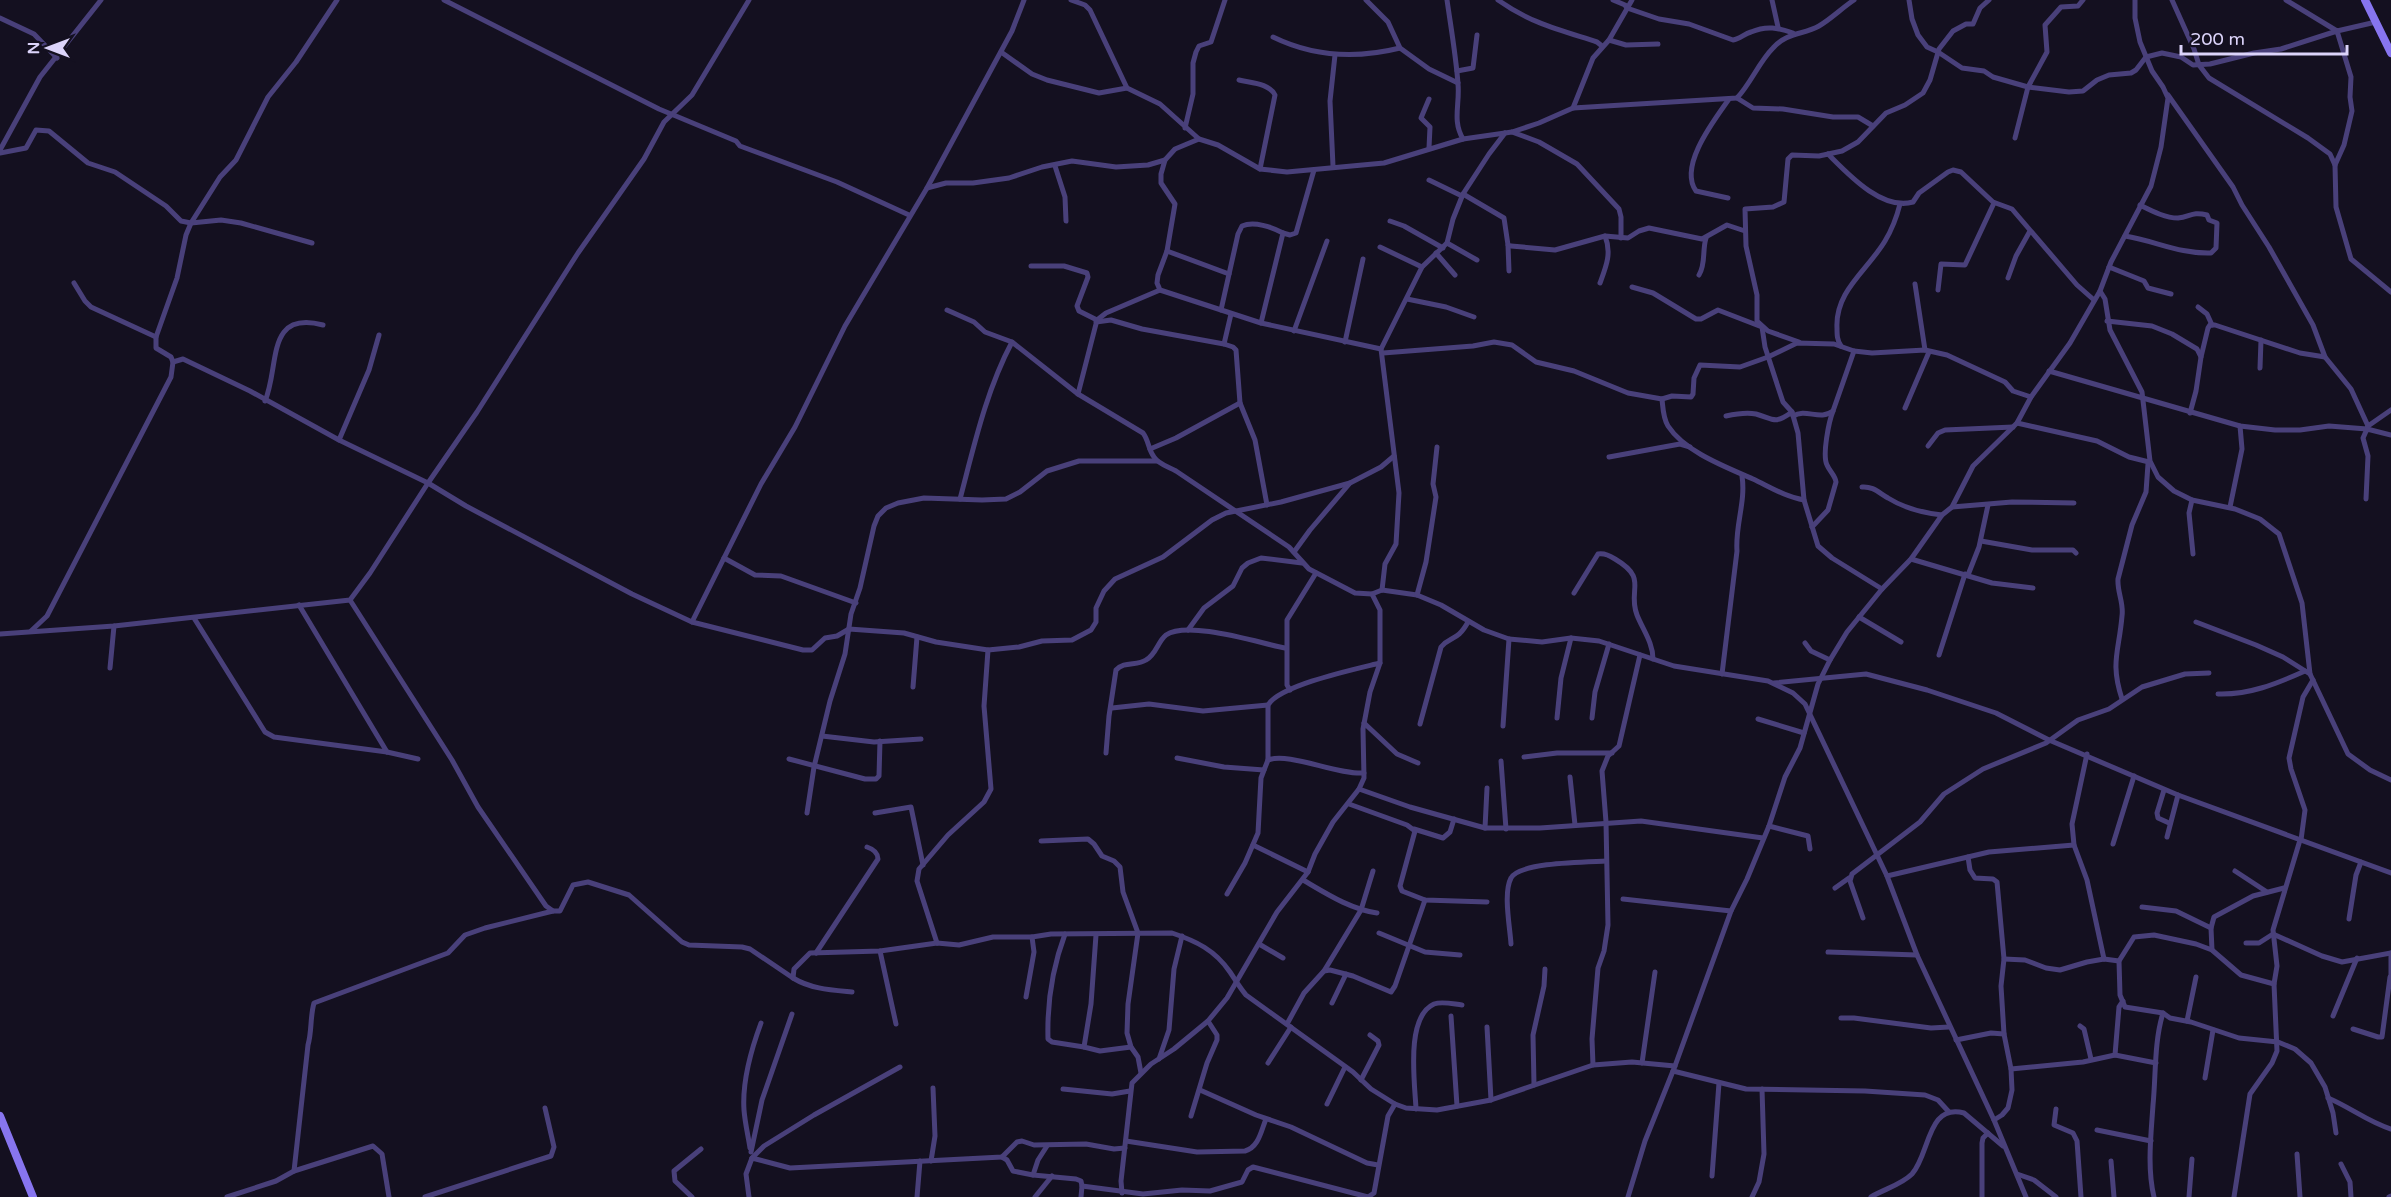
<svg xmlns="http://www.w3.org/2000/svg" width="2391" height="1197" font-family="'Varela Round',sans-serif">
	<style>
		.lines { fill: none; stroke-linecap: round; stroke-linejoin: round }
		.street { stroke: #49407a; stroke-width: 5 }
		.secondary { stroke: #8775ef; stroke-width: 8 }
	</style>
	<rect width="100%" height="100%" fill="#141020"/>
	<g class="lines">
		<!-- street -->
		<g class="street">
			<path d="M444 0 659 109 736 141 740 146 837 182 909 215"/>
			<path d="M1071 0 1085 5 1090 10 1127 88 1160 104 1199 139"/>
			<path d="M1366 0 1388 22 1400 48 1429 69 1458 83"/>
			<path d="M1447 0C1451 28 1456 56 1458 84 1460 104 1452 121 1463 139"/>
			<path d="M1498 0C1530 23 1560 30 1597 42L1602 46"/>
			<path d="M1613 0 1625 5 1627 8 1659 19 1689 24 1733 40C1740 39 1744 34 1751 32 1767 25 1778 28 1793 33"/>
			<path d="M1772 0 1778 27"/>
			<path d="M1909 0 1912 19 1918 35 1927 47 1938 52 1962 68 1984 71 1993 77 2028 87 2069 92 2083 91 2097 80 2109 75 2131 73 2136 70 2146 57 2162 53 2181 57 2193 65 2210 64 2254 53 2281 49 2337 31 2351 77 2350 97 2352 111 2344 145 2335 165 2336 207 2351 259 2391 292"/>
			<path d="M2172 0 2194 49 2199 65 2209 78 2308 138 2330 154 2335 165"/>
			<path d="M2286 0 2337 31 2376 22"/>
			<path d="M0 18 34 34 57 58"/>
			<path d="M1273 37C1314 57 1356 59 1400 48"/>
			<path d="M1609 40 1626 45 1658 44"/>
			<path d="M1001 52 1032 74 1047 80 1099 93 1127 88"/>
			<path d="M1457 71 1473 68 1477 35"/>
			<path d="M1239 80C1251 83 1269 83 1275 95L1260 169"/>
			<path d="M2168 95 2233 187 2242 205 2269 247 2313 325 2325 357 2351 389 2368 426"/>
			<path d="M1737 98 1753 108 1783 109 1833 117H1858L1873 126"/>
			<path d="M1429 99 1421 118 1430 127 1429 148"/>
			<path d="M1573 108 1593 58 1609 40 1632 0"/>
			<path d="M1185 128 1193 94V63L1196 52 1199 46 1211 42 1225 0"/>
			<path d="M1512 132 1539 142 1577 164 1619 209 1621 217V238"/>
			<path d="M2015 138 2028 87 2047 52 2045 25 2061 7 2078 6 2083 0"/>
			<path d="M0 150 40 77 101 0"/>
			<path d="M0 153 26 148 36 130 49 131 88 163 115 172 166 206 181 221 191 223 221 220 241 223 312 243"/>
			<path d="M1828 154C1848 174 1882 211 1913 202L1919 193 1948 172 1953 170 1961 172 1993 202 2012 209 2077 285 2094 300"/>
			<path d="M1055 166 1065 197 1066 221"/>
			<path d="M1333 166 1330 101 1335 55"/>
			<path d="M1429 180 1462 196"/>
			<path d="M927 188 946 183H973L1009 178 1042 167 1072 161 1116 167 1148 165 1165 160"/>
			<path d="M1463 194 1504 218 1508 245 1511 246 1555 250 1605 236 1628 238 1639 231 1649 228 1702 239 1727 225 1745 231"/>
			<path d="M1728 198 1696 191C1678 166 1715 119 1729 99"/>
			<path d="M1390 221 1404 226 1443 248"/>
			<path d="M2125 236C2156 241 2179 254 2211 253L2216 248 2217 223 2209 220 2207 215C2192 211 2190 217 2178 218 2165 218 2152 211 2140 205"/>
			<path d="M1447 243 1477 260"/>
			<path d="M1508 245 1509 271"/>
			<path d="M1380 247 1422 267"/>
			<path d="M1167 251 1229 274"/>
			<path d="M1436 253 1455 275"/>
			<path d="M1031 266H1064L1087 273 1088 277 1077 306 1079 311 1097 320 1078 394"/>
			<path d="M2109 267 2144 281 2148 288 2171 294"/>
			<path d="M1699 275C1706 264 1702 251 1706 238"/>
			<path d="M2008 278 2016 256 2030 231"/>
			<path d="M74 283 85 301 91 307 156 337"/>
			<path d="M1600 283C1606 267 1612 253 1605 236"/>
			<path d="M1915 284 1925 350"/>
			<path d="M1632 287 1653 293 1696 319H1701L1718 310 1762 327 1765 347 1778 387 1783 402 1792 412 1798 433 1804 500"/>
			<path d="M1938 290 1941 264 1965 265 1994 203"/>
			<path d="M2100 291 2105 299 2110 330 2142 392 2150 461 2158 477 2174 491 2192 500 2235 509 2260 519 2279 534 2302 603 2310 674"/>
			<path d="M1407 299 1446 307 1474 317"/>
			<path d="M2198 307 2207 314 2212 325"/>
			<path d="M947 310 974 322 985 332 1012 342 1078 394 1143 433C1149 441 1148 449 1154 457 1158 464 1169 467 1176 471L1289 547 1309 569 1355 593 1372 594 1382 590 1417 595 1441 605 1484 630 1509 639 1542 642 1571 638 1599 641 1674 666 1768 681 1793 693 1805 704 1887 876 1917 955 1994 1120 2026 1197"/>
			<path d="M1221 310 1238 234 1242 226C1254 221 1272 227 1283 233"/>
			<path d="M1231 314 1224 344 1233 347 1236 350 1240 403 1255 440 1267 505"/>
			<path d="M1097 320 1106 313 1160 290"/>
			<path d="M2107 321 2152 326 2172 334 2197 349 2201 357 2196 391 2190 413"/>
			<path d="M1096 322 1111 320 1142 329 1224 344"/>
			<path d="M1261 323 1283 233 1290 235 1296 233 1314 170"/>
			<path d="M1294 331 1327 241"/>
			<path d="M1345 342 1363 259"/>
			<path d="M1799 342 1768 331 1757 321V295L1746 246 1745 209 1773 207 1784 202 1788 159 1792 155 1819 156 1842 151 1858 142 1886 113 1905 105 1923 93 1930 80 1939 49 1953 31 1966 24H1973L1980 8 1989 0"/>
			<path d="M1841 346C1837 340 1837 335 1837 328 1835 291 1867 271 1885 241 1891 231 1897 216 1900 204"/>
			<path d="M1381 349 1261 323 1160 290 1157 283 1158 275 1167 251 1175 204 1161 183V174L1165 160 1175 149 1199 139 1218 145 1260 169 1287 172 1384 163 1463 139 1512 132 1539 123 1573 108 1737 98C1751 83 1759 62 1773 48 1787 32 1803 35 1819 26 1831 19 1842 8 1854 0"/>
			<path d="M1383 353 1473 346 1494 342 1512 345 1536 362 1574 371 1628 393 1662 399 1672 396 1691 397 1693 394 1694 378 1700 365 1740 367 1768 357 1797 343 1834 344 1854 351 1872 353 1925 350 1947 355 2005 382 2013 391 2031 397"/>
			<path d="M2201 357 2208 328 2210 325H2215L2300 353 2325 357"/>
			<path d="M173 362 183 359 250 391 339 440 428 483 466 506 632 594 692 622 761 484 795 427 845 326 927 188 1012 31 1024 0"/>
			<path d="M2260 368 2261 340"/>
			<path d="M2049 371 2240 426 2275 430H2300L2329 426 2367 429 2368 426 2391 410"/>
			<path d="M1662 399C1663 408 1663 418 1668 426 1685 452 1726 467 1753 479 1770 487 1786 497 1804 500L1818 546 1832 558 1882 589"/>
			<path d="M265 401C280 366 265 310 323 325"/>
			<path d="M1905 408 1929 352"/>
			<path d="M1726 416C1735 414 1746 412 1756 414 1774 419 1774 425 1792 412"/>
			<path d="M1793 416C1806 408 1820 421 1833 411L1854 351"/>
			<path d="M2017 423 2097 441 2129 457 2149 462"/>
			<path d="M339 440 369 370 379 335"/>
			<path d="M1928 446 1938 433 1945 430 2013 427"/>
			<path d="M1150 449 1176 438 1240 403"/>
			<path d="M1609 457 1680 444 1690 447"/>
			<path d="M1862 487C1873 486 1879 493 1888 498 1904 508 1924 513 1942 515"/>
			<path d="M960 499C974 446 986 391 1012 342"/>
			<path d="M2366 499 2368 456 2363 438 2367 429 2391 435"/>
			<path d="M2192 500 2189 513 2193 554"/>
			<path d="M1952 507 2012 502 2074 503"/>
			<path d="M2230 507 2242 449 2240 426"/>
			<path d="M1812 527 1828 510 1836 482C1835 475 1830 472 1827 465 1822 455 1829 421 1833 411"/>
			<path d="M1981 541 2032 550H2073L2076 553"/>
			<path d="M1294 552 1310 530 1350 483 1381 467 1394 456"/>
			<path d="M724 558 755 575 781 576 856 603"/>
			<path d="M1911 559 1992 583 2033 588"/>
			<path d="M1968 575 1979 547 1988 505"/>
			<path d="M1382 590 1385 564 1396 544 1399 493 1381 349 1422 267 1447 243 1453 219 1463 194 1489 154 1505 133"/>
			<path d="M1574 593 1598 554C1605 553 1610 556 1615 559 1649 579 1627 589 1637 615 1643 630 1653 643 1653 659"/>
			<path d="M1417 595 1426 562 1436 497 1433 484 1437 447"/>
			<path d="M350 600 452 760 478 807 546 906 553 911H560L573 885 588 882 629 895 682 942 689 945 742 947 750 949 793 978 794 969 810 953 880 951 937 943 959 945 993 937H1032L1051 934 1172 933C1196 941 1215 950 1230 972 1236 981 1240 988 1246 995L1353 1072 1371 1089 1395 1104 1406 1108 1437 1110 1491 1100 1593 1065 1632 1062 1675 1066"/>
			<path d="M299 605 387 752"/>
			<path d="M1859 617 1901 642"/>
			<path d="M194 618 265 732 274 737 387 752 418 759"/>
			<path d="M692 622 803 650H812L825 638 837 636 849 629 904 633 936 642 988 650 1019 647 1042 641 1072 640 1091 630 1096 622V608L1104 591 1115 579 1163 557 1212 520 1226 513 1281 502 1350 483"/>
			<path d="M2196 622 2256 645 2283 657 2310 674 2348 754 2370 770 2391 780"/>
			<path d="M1188 630 1204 608 1233 586 1242 568 1248 563 1261 558 1302 563"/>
			<path d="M31 631 47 616 171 377 173 362 171 357 156 348V337L177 278 186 235 191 223 220 177 236 160 268 97 296 62 337 0"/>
			<path d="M0 634 114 626 350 600 370 573 428 483 477 412 578 253 644 159 664 122 692 95 749 0"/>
			<path d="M1805 643 1811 651 1830 660"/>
			<path d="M1939 655 1965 574"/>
			<path d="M110 668 114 626"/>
			<path d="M1722 674 1737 551C1735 525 1746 502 1742 476"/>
			<path d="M1774 683 1866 674 1927 690 1996 713 2049 740 2178 795 2391 873"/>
			<path d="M913 687 917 637"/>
			<path d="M1290 690 1287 685V620L1316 573"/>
			<path d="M2218 694C2249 695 2276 684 2305 671"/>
			<path d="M2122 699C2110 662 2119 652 2122 616 2124 603 2117 592 2118 579L2132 525 2146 492 2148 464"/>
			<path d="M1112 708 1149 704 1203 711 1268 705"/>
			<path d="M1557 718 1561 678 1571 638"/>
			<path d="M1592 718 1595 692 1609 644"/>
			<path d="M1758 719 1804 733"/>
			<path d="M1364 723 1397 754 1418 763"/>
			<path d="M1420 724 1441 647C1451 635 1457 642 1468 622"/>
			<path d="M1503 726 1509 639"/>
			<path d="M822 736 874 742 921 739"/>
			<path d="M1106 753 1109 716 1116 670C1124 661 1137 666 1146 660 1156 655 1158 641 1166 635 1188 620 1259 643 1285 648"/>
			<path d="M2087 754 2072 824 2074 845 2087 880 2104 959"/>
			<path d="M1524 757 1557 753H1612"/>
			<path d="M1177 758 1224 767 1264 770 1268 760V705C1280 685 1356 669 1380 663"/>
			<path d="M789 759 865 779H876L879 776 880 741"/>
			<path d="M1268 760C1289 752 1337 775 1364 773"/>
			<path d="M1501 761 1506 829"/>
			<path d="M1570 777 1575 825"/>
			<path d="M1359 789 1410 807 1485 828 1487 788"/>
			<path d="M2164 790 2157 813 2158 818 2169 823"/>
			<path d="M1349 804 1407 825 1415 831 1400 886 1402 891 1425 900 1487 902"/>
			<path d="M807 813 814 767 830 701 845 654 851 614 860 588 874 526 878 516 886 508 898 503 924 498 982 500 1006 499 1020 492 1047 471 1079 461H1157"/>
			<path d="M875 813 911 807 923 865"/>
			<path d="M1769 826 1808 836 1810 849"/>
			<path d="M1485 828H1540L1641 821 1763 838"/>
			<path d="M1414 829 1443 838 1450 832 1454 819"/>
			<path d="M2167 837 2178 795"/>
			<path d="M2301 840 2305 810 2291 769 2289 758 2303 697 2313 680"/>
			<path d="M1041 841 1088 839 1094 844 1102 856 1114 861 1120 867 1123 892 1138 933 1128 1004 1127 1033 1131 1047 1138 1057 1141 1073"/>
			<path d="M2113 844 2134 776"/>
			<path d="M1253 845 1308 872"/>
			<path d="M1968 857 1970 870 1975 878 1993 879 1997 882 2004 959 2001 986 2004 1034 2011 1069 2012 1090 2008 1108 2002 1115 1994 1120"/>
			<path d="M2235 871 2267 892"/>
			<path d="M1887 876 1989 852 2074 845"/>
			<path d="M1303 880C1327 894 1350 909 1377 913"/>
			<path d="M1835 888 1849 878"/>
			<path d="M1227 894 1245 863 1258 833 1261 778 1264 770"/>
			<path d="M1623 899 1731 911"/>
			<path d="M2142 907 2176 911 2211 928"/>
			<path d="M1863 918 1850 881 1852 874 1920 822 1944 794 1983 769 2046 743 2078 720 2109 709 2142 687 2185 674 2209 673"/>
			<path d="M2349 919 2356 875 2361 862"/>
			<path d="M1379 933 1425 952 1460 955"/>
			<path d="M1065 934C1053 966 1047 1004 1048 1039L1052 1042 1084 1047"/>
			<path d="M1096 935 1091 1004 1084 1047 1100 1051 1131 1047"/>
			<path d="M937 943 917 881 919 869 948 835 984 802 991 789 984 706 988 650"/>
			<path d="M2246 943H2259L2273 934 2322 956 2342 962 2391 953"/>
			<path d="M1259 944 1283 958"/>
			<path d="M1511 944C1510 927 1503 893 1511 878 1519 862 1588 862 1606 861"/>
			<path d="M2212 950 2211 928 2214 917 2253 896 2284 888"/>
			<path d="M880 951 896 1024"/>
			<path d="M1828 952 1917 955"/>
			<path d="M816 953 878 859C878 852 873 849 867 847"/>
			<path d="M2391 953V977"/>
			<path d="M2004 959 2025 960 2046 968 2060 970 2087 962 2104 959 2119 961"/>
			<path d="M1324 971 1361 910 1373 871"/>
			<path d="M793 978C811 989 831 990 852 992"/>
			<path d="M2274 984 2241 975 2212 950 2196 944 2154 935 2134 937 2119 961 2120 995 2125 1007 2163 1013 2170 1018 2191 1022 2239 1038 2278 1042 2295 1049 2311 1063 2325 1087 2333 1113 2336 1133"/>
			<path d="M1026 997 1034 952 1032 937"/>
			<path d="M1332 1003 1346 974"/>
			<path d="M1451 1016 1457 1106"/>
			<path d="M2333 1016 2357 958"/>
			<path d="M1841 1018H1854L1931 1028 1949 1027"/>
			<path d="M2187 1021 2196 977"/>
			<path d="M1287 1024 1304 993 1324 971 1330 970 1353 976 1391 992 1395 986 1425 900"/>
			<path d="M2080 1026 2084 1029 2091 1059"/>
			<path d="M1487 1027 1491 1100"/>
			<path d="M2353 1029 2378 1037H2382L2390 977"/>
			<path d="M1956 1040 1991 1033 2004 1034"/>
			<path d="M2115 1055 2119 1007 2123 1001"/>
			<path d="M1159 1059 1169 1030 1174 969 1182 936"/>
			<path d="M1268 1063 1291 1027"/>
			<path d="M1642 1063 1655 972"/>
			<path d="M1593 1065 1592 1039 1598 968 1604 951 1608 925 1606 822 1602 771 1608 756 1619 746 1640 655"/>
			<path d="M2011 1069 2083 1062 2115 1055 2156 1063"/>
			<path d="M1673 1071 1746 1089 1865 1091 1925 1095 1938 1100 1949 1112"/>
			<path d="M2205 1078 2213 1030"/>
			<path d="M1361 1080 1379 1045 1378 1041 1370 1035"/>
			<path d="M1534 1085 1533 1035 1544 986 1545 969"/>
			<path d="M1063 1089 1112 1094 1130 1091"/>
			<path d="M1200 1090 1256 1115 1291 1127 1367 1163 1378 1165"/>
			<path d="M2328 1098C2350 1107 2368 1122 2391 1129"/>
			<path d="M1327 1104 1345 1067"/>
			<path d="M1416 1109C1415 1084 1405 1017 1434 1004 1442 1001 1453 1004 1462 1005"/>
			<path d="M2056 1109 2054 1125 2073 1133 2077 1141 2081 1197"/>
			<path d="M1191 1116 1207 1063 1217 1040V1035L1208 1021"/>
			<path d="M2097 1130 2151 1141"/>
			<path d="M1126 1141 1197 1152 1245 1151C1259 1147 1261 1131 1266 1119"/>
			<path d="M750 1148C748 1135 745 1123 744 1110 742 1081 751 1050 761 1023"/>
			<path d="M751 1152 762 1100 792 1014"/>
			<path d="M2297 1154 2300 1197"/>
			<path d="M1002 1157 1007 1160 1013 1171 1033 1175 1076 1179 1081 1181 1082 1186 1143 1194 1182 1190 1210 1191 1242 1182 1248 1170 1253 1167 1368 1197 1374 1193 1388 1116 1395 1104"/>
			<path d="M752 1158 764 1146 814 1115 900 1067"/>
			<path d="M931 1161 935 1136 933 1088"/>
			<path d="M2111 1161 2114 1197"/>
			<path d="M2341 1164 2350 1182 2351 1197"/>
			<path d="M294 1171 373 1146 382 1154 389 1197"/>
			<path d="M2017 1174 2034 1180 2056 1197"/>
			<path d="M1033 1175 1038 1160 1047 1146"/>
			<path d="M1712 1176 1719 1083"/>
			<path d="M1122 1193 1121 1181 1132 1083 1151 1064 1174 1049 1208 1021 1227 998 1277 912 1308 872 1315 854 1333 822 1359 789 1364 778 1363 729 1370 692 1380 663V610L1372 594"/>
			<path d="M227 1197 276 1181 294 1171 308 1045C312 1031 310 1017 314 1003L448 953 465 935 485 928 553 911"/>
			<path d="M425 1197 551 1156 554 1147 545 1108"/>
			<path d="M692 1197 675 1181 674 1171 701 1149"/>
			<path d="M749 1197 746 1174 752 1158 790 1168 1002 1157 1017 1142 1022 1141 1034 1145 1086 1144 1114 1149 1125 1148"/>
			<path d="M917 1197 920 1161"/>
			<path d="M1035 1197 1052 1176"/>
			<path d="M1081 1197 1082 1186"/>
			<path d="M1628 1197 1645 1141 1675 1066 1731 911 1747 879 1769 826 1785 777 1800 748 1818 684 1830 660 1847 632 1882 589 1911 559 1942 515 1952 507 1973 466 2017 423 2031 397 2070 343 2100 291 2111 262 2151 186 2161 147 2168 98 2163 87 2152 71 2140 42 2135 18V0"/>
			<path d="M1752 1197 1759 1182 1764 1154 1762 1089"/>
			<path d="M1871 1197C1884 1189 1901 1185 1912 1174 1930 1154 1927 1103 1964 1113L2003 1146"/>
			<path d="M1982 1197V1143L1983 1138 1988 1133"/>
			<path d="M2154 1197C2147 1168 2151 1135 2153 1105 2156 1075 2154 1042 2163 1013"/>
			<path d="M2189 1197 2192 1159"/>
			<path d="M2234 1197 2250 1094 2272 1063 2277 1051 2274 984 2277 966 2273 930 2300 840"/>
			<path d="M2389 1197 2391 1196"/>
		</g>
		<!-- secondary -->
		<g class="secondary">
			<path d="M2365 0 2391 53"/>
			<path d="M0 1116 33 1197"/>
		</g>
	</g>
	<!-- north arrow -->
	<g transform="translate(48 48) rotate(270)" stroke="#141020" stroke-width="4.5" paint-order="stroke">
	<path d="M0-4.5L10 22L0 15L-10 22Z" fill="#dcd4fa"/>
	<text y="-9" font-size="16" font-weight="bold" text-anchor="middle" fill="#dcd4fa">N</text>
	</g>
	<!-- scale -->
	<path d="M2181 45v9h166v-9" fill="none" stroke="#dcd4fa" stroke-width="3"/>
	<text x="2190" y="45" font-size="18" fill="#dcd4fa" stroke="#141020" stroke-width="4.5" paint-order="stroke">200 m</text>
</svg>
